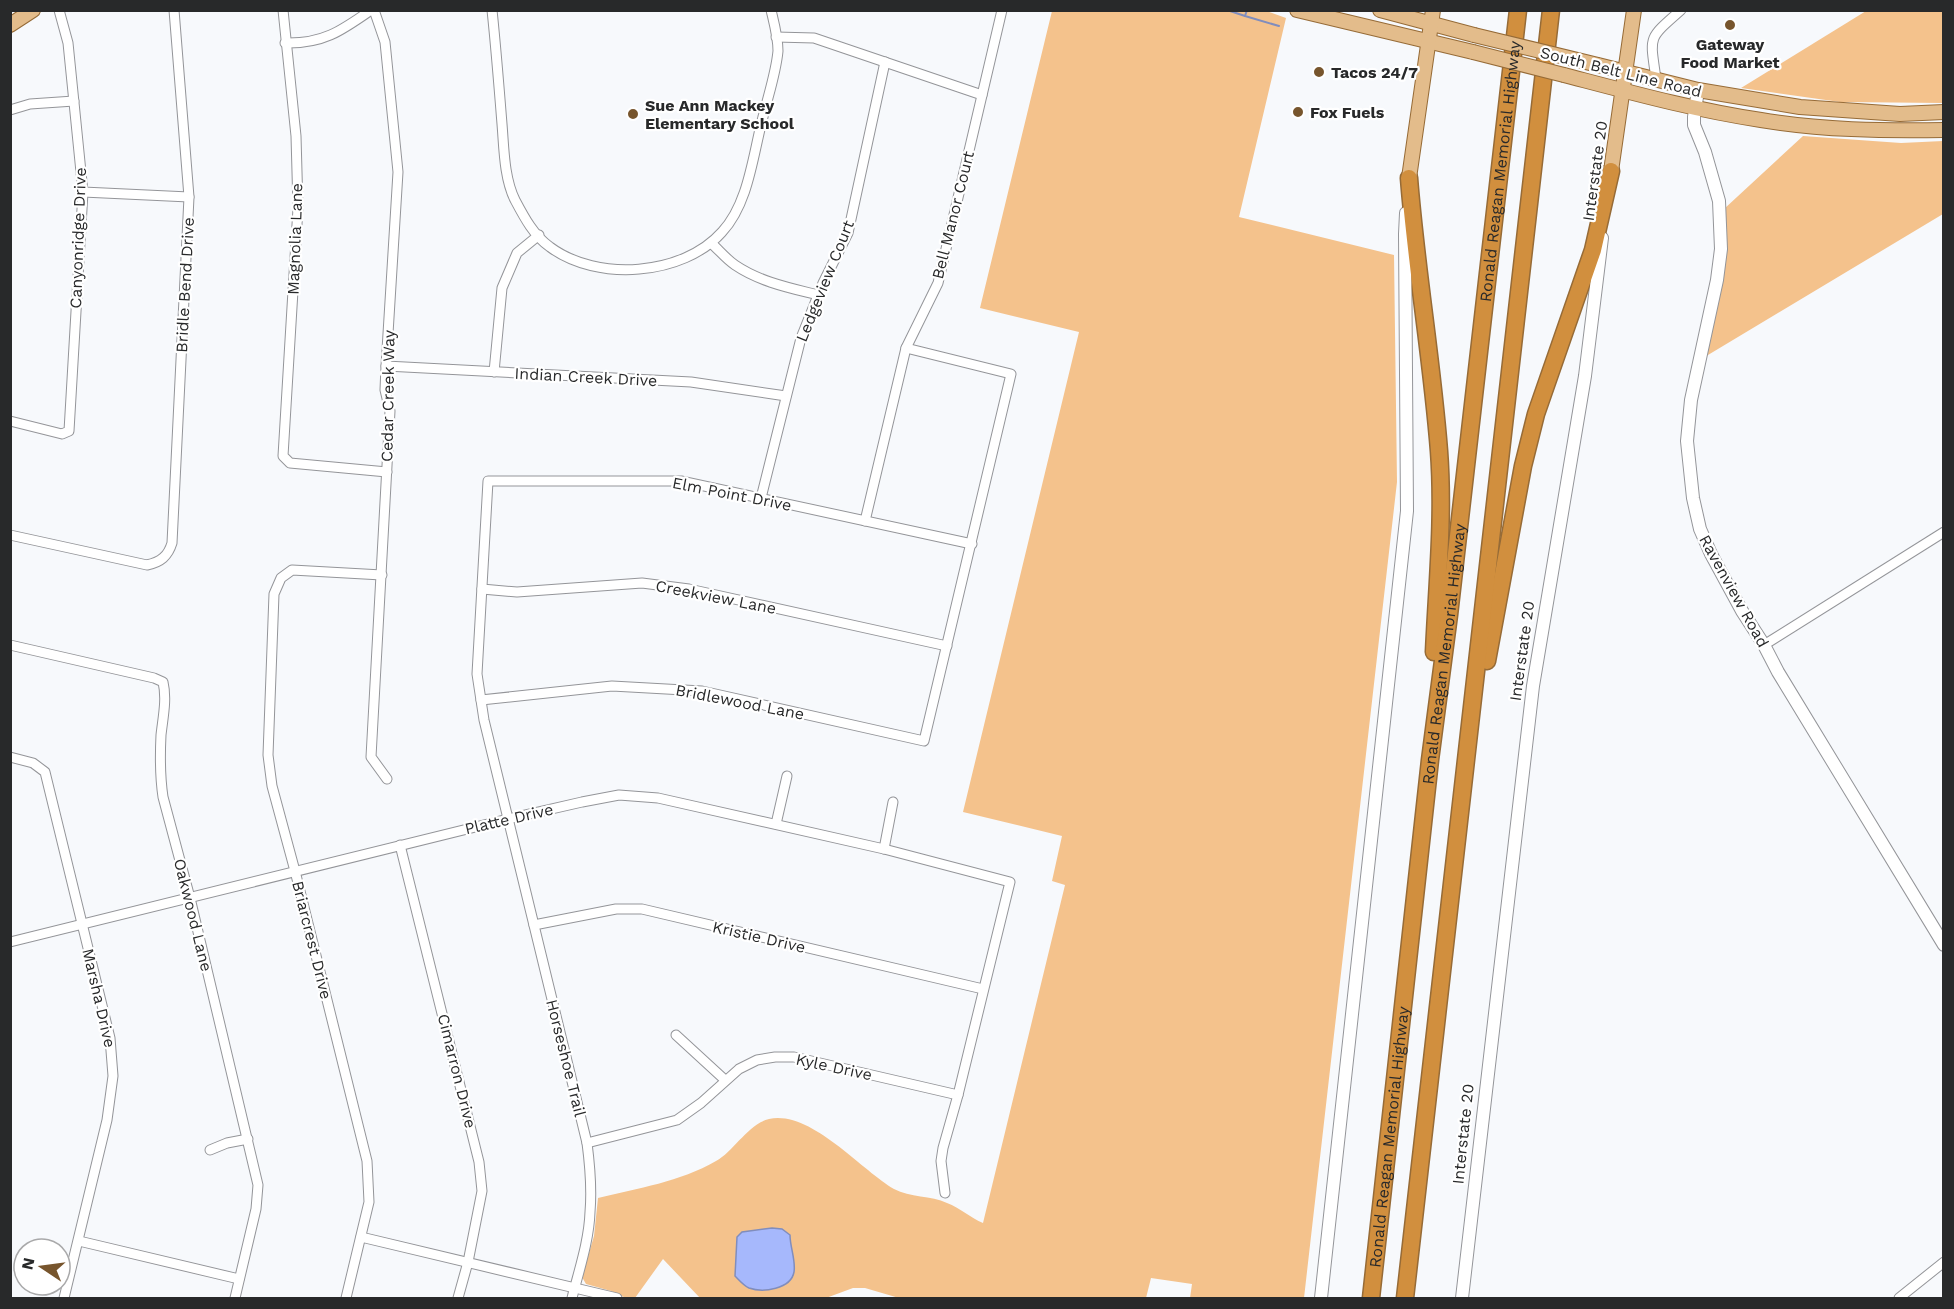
<svg xmlns="http://www.w3.org/2000/svg" width="1954" height="1309" font-family="'Work Sans',sans-serif">
	<style>
		.green { fill: #f4c28c }
		.water { fill: #a6b8fc; stroke: #808dbd; stroke-width: 1.5 }
		.lines { fill: none; stroke-linecap: round; stroke-linejoin: round }
		.stream { stroke: #808dbd; stroke-width: 2 }
		.street-casing { stroke: #949599; stroke-width: 11 }
		.secondary-casing { stroke: #949599; stroke-width: 14 }
		.primary-casing { stroke: #966b37; stroke-width: 16 }
		.highway-casing { stroke: #966b37; stroke-width: 19 }
		.street { stroke: #fff; stroke-width: 9 }
		.secondary { stroke: #fff; stroke-width: 12 }
		.primary { stroke: #e3bc8b; stroke-width: 14 }
		.highway { stroke: #d18f3e; stroke-width: 16 }
		.primary-bridge-casing { stroke: #966b37; stroke-width: 16; stroke-linecap: butt }
		.primary-bridge { stroke: #e3bc8b; stroke-width: 14 }
		.poi-dot { fill: #77552d; stroke: #fff; stroke-width: 2 }
		.labels { text-anchor: middle; dominant-baseline: central; stroke-width: 4.5; stroke-linejoin: round; paint-order: stroke }
		.poi-label { font-size: 16px; font-weight: bold; fill: #28292a; stroke: #fff; text-anchor: start }
		.street-label { font-size: 16px; fill: #28292a; stroke: #fff }
	</style>
	<rect width="100%" height="100%" fill="#f7f9fc"/>
	<!-- green -->
	<g class="green">
		<path d="M1264 10 1286 18 1239 217 1394 255 1397 482 1304 1298H1190L1192 1284 1151 1278 1146 1298H899L865 1288H853L826 1298H700L663 1259 635 1298H626L611 1291 586 1284 582 1277 594 1236 598 1198C638 1188 680 1182 716 1161 734 1151 748 1124 769 1119 811 1110 861 1170 894 1189 910 1198 931 1195 947 1203 960 1208 971 1218 983 1223L1065 885 1052 881 1062 836 963 812 1079 332 980 308 1052 11Z"/>
		<path d="M1866 11H1943V103L1840 102 1741 88Z"/>
		<path d="M1803 136 1901 143 1943 141V214L1703 358 1724 209Z"/>
	</g>
	<!-- water -->
	<path class="water" d="M772 1228 782 1229 790 1235C790 1247 796 1261 794 1272 791 1289 763 1293 749 1288 744 1286 739 1280 735 1276L737 1237 742 1232Z"/>
	<g class="lines">
		<!-- stream -->
		<g class="stream">
			<path d="M1227 10 1245 16"/>
			<path d="M1247 10 1245 16 1279 26"/>
		</g>
		<defs>
			<g id="street">
				<path d="M283 10 296 136 298 208 283 456 290 463 387 472"/>
				<path d="M374 10 385 42 398 172 386 366 385 390 390 411 371 757 387 779"/>
				<path d="M492 10C496 48 499 86 502 124 504 148 504 178 515 200 524 217 534 236 550 247 597 282 683 276 722 232 749 203 753 154 763 117 768 96 776 73 778 51 778 37 774 23 771 10"/>
				<path d="M776 37 814 38 982 95"/>
				<path d="M285 43C323 44 341 31 371 10"/>
				<path d="M1656 79C1650 35 1647 40 1681 10"/>
				<path d="M10 110 30 104 74 101"/>
				<path d="M83 192 189 197"/>
				<path d="M711 243C719 250 726 259 735 265 760 282 790 288 818 295"/>
				<path d="M386 366 691 382 786 396"/>
				<path d="M494 372 502 288 517 253 539 235"/>
				<path d="M10 421 62 434 69 431 83 192 68 43 59 10"/>
				<path d="M761 498 801 338 823 283 848 233 885 62"/>
				<path d="M865 521 906 348 938 283 1002 10"/>
				<path d="M10 535 147 565C161 562 168 556 172 543L189 197 174 10"/>
				<path d="M482 589 517 592 642 583 689 589 947 646"/>
				<path d="M10 645 154 678 163 682C167 699 163 717 161 735 160 755 160 777 163 797L190 898 258 1185 256 1209 235 1298"/>
				<path d="M1764 645 1944 532"/>
				<path d="M481 700 612 686 702 691 924 741 1011 374 906 348"/>
				<path d="M10 757 33 763 45 772 110 1038 113 1076 107 1120 64 1298"/>
				<path d="M776 824 787 776"/>
				<path d="M400 845 479 1162 482 1191 468 1262 458 1298"/>
				<path d="M884 849 893 802"/>
				<path d="M534 925 616 909H642L983 989"/>
				<path d="M10 942 508 819 582 802 619 795 658 798 884 849 1010 882 958 1095 943 1148 941 1161 945 1193"/>
				<path d="M676 1035 725 1080"/>
				<path d="M587 1143 677 1120 701 1103 739 1069 757 1060 775 1057H794L958 1095"/>
				<path d="M210 1150 227 1143 248 1139"/>
				<path d="M361 1237 617 1298"/>
				<path d="M79 1241 239 1279"/>
				<path d="M346 1298 369 1202 367 1161 295 871 272 786 268 755 274 594 281 578 292 570 382 575"/>
				<path d="M572 1298C579 1270 589 1241 590 1212 592 1189 590 1166 587 1143L484 720 477 674 488 481H681L972 544"/>
				<path d="M1899 1298 1944 1262"/>
			</g>
			<g id="secondary">
				<path d="M1698 90 1694 117V125L1705 152 1719 201 1721 249 1717 280 1691 400 1687 441 1693 498 1700 529 1711 554 1742 611 1764 645 1778 672 1944 945"/>
				<path d="M1321 1298 1407 511 1405 234 1406 213"/>
				<path d="M1462 1298 1533 686 1585 376 1602 238"/>
			</g>
			<g id="primary">
				<path d="M1297 10 1473 52"/>
				<path d="M1380 10 1474 35"/>
				<path d="M10 25 33 10"/>
				<path d="M1598 65 1698 90 1800 107 1900 114 1944 112"/>
				<path d="M1564 75C1629 92 1694 110 1761 120 1821 130 1882 131 1944 130"/>
				<path d="M1611 171 1634 10"/>
				<path d="M1409 178 1433 10"/>
			</g>
			<g id="highway">
				<path d="M1409 178C1416 269 1432 360 1439 451 1444 518 1437 585 1434 652"/>
				<path d="M1487 661 1523 466 1536 414 1593 250 1611 171"/>
				<path id="s1" d="M1371 1298 1430 760 1449 615 1518 10"/>
				<path d="M1405 1298 1551 10"/>
			</g>
		</defs>
		<!-- street casing -->
		<use href="#street" class="street-casing"/>
		<!-- secondary casing -->
		<use href="#secondary" class="secondary-casing"/>
		<!-- primary casing -->
		<use href="#primary" class="primary-casing"/>
		<!-- highway casing -->
		<use href="#highway" class="highway-casing"/>
		<!-- street -->
		<use href="#street" class="street"/>
		<!-- secondary -->
		<use href="#secondary" class="secondary"/>
		<!-- primary -->
		<use href="#primary" class="primary"/>
		<!-- highway -->
		<use href="#highway" class="highway"/>
		<defs>
			<g id="primary-bridge">
				<path d="M1474 35 1598 65"/>
				<path d="M1473 52 1564 75"/>
			</g>
		</defs>
		<!-- primary-bridge casing -->
		<use href="#primary-bridge" class="primary-bridge-casing"/>
		<!-- primary-bridge -->
		<use href="#primary-bridge" class="primary-bridge"/>
	</g>
	<!-- markers -->
	<g class="poi-dot">
		<circle cx="1730" cy="25" r="6"/>
		<circle cx="1319" cy="72" r="6"/>
		<circle cx="1298" cy="112" r="6"/>
		<circle cx="633" cy="114" r="6"/>
	</g>
	<g class="labels">
		<!-- poi labels -->
		<g class="poi-label">
			<text x="1730" y="44" text-anchor="middle">Gateway<tspan x="1730" dy="18">Food Market</tspan></text>
			<text x="1331" y="72">Tacos 24/7</text>
			<text x="645" y="105">Sue Ann Mackey<tspan x="645" dy="18">Elementary School</tspan></text>
			<text x="1310" y="112">Fox Fuels</text>
		</g>
		<!-- street labels -->
		<g class="street-label">
			<text transform="translate(1621 72) rotate(14)">South Belt Line Road</text>
			<text transform="translate(1595 171) rotate(-82)">Interstate 20</text>
			<text stroke="none"><textPath href="#s1" startOffset="1134">Ronald Reagan Memorial Highway</textPath></text>
			<text transform="translate(953 215) rotate(-76)">Bell Manor Court</text>
			<text transform="translate(78 238) rotate(-88)">Canyonridge Drive</text>
			<text transform="translate(295 239) rotate(-88)">Magnolia Lane</text>
			<text transform="translate(825 281) rotate(-68)">Ledgeview Court</text>
			<text transform="translate(185 285) rotate(-87)">Bridle Bend Drive</text>
			<text transform="translate(586 377) rotate(3)">Indian Creek Drive</text>
			<text transform="translate(388 396) rotate(-89)">Cedar Creek Way</text>
			<text transform="translate(732 494) rotate(11)">Elm Point Drive</text>
			<text transform="translate(1734 591) rotate(61)">Ravenview Road</text>
			<text transform="translate(716 597) rotate(11)">Creekview Lane</text>
			<text transform="translate(1522 651) rotate(-82)">Interstate 20</text>
			<text stroke="none"><textPath href="#s1" startOffset="648">Ronald Reagan Memorial Highway</textPath></text>
			<text transform="translate(740 702) rotate(11)">Bridlewood Lane</text>
			<text transform="translate(509 819) rotate(-13)">Platte Drive</text>
			<text transform="translate(193 915) rotate(76)">Oakwood Lane</text>
			<text transform="translate(759 937) rotate(13)">Kristie Drive</text>
			<text transform="translate(312 940) rotate(76)">Briarcrest Drive</text>
			<text transform="translate(99 998) rotate(77)">Marsha Drive</text>
			<text transform="translate(566 1058) rotate(76)">Horseshoe Trail</text>
			<text transform="translate(834 1067) rotate(12)">Kyle Drive</text>
			<text transform="translate(457 1071) rotate(76)">Cimarron Drive</text>
			<text transform="translate(1463 1134) rotate(-84)">Interstate 20</text>
			<text stroke="none"><textPath href="#s1" startOffset="162">Ronald Reagan Memorial Highway</textPath></text>
		</g>
	</g>
	<!-- border -->
	<rect width="1954" height="1309" fill="none" stroke="#28292a" stroke-width="24"/>
	<!-- north arrow -->
	<g transform="translate(42 1267) rotate(283)"><circle r="28" fill="#ffffff" stroke="#a9a9aa" stroke-width="1.5"/>
	<path d="M0-4.5L10 22L0 15L-10 22Z" fill="#77552d"/>
	<text y="-9" font-size="16" font-weight="bold" text-anchor="middle" fill="#28292a">N</text>
	</g>
</svg>
